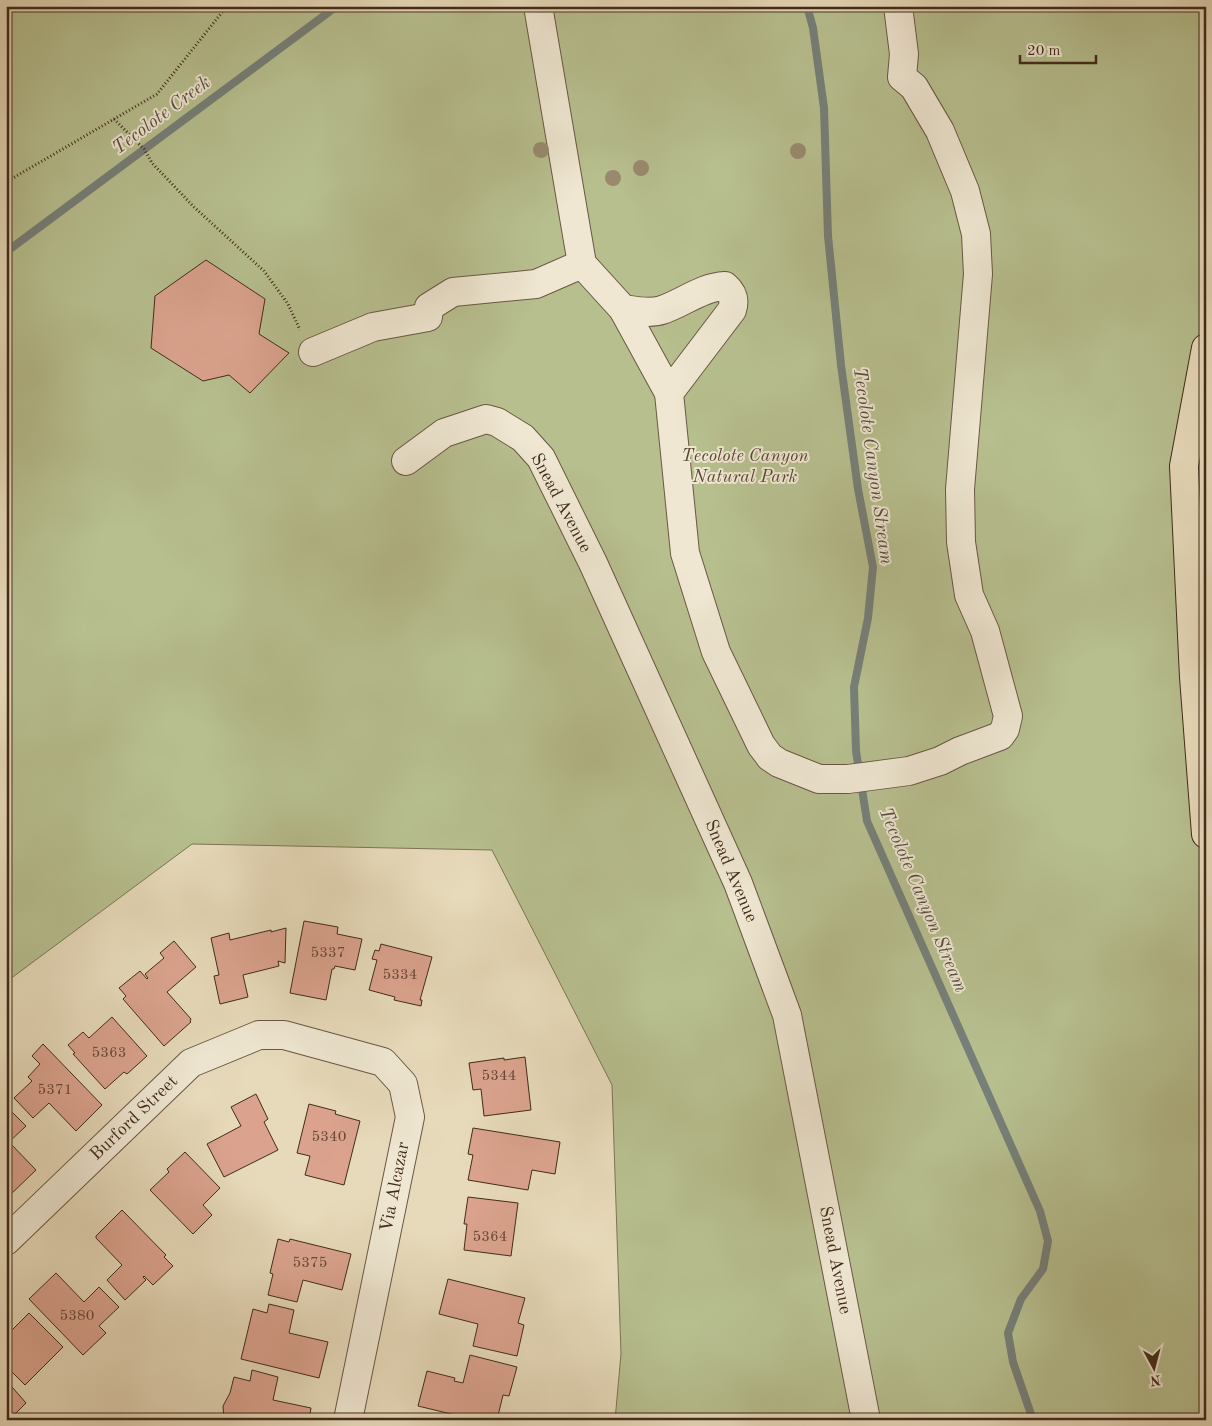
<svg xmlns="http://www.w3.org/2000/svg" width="1212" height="1426" font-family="'Old Standard TT',serif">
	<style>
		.green { fill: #b7bf8f; stroke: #7c7555 }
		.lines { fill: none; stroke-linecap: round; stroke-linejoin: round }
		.stream { stroke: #768079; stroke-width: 8 }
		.building { fill: #dba38e; stroke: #412b1b }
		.minor-casing { stroke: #6a5743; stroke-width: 30 }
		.major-casing { stroke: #412b1b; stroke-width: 30 }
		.path { stroke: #412b1b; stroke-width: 3; stroke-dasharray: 1 2.5; stroke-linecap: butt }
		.minor { stroke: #efe7d2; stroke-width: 28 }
		.major { stroke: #e7daba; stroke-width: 28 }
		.tree { fill: #998a6f }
		.labels { text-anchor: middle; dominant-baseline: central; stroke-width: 4; stroke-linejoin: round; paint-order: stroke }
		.number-label { font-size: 15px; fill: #684938 }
		.park-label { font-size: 18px; font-style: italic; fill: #594932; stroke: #efe7d2 }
		.street-label { font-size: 18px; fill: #412b1b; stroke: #efe7d2 }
		.water-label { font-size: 19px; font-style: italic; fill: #574e42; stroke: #efe7d2 }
	</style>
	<rect width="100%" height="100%" fill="#e7daba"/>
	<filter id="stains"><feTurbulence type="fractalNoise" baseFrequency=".004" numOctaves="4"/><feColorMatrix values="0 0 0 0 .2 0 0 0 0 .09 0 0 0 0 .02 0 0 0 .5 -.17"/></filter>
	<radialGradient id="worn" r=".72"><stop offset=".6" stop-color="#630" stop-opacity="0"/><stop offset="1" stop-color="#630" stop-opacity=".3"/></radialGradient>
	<!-- green -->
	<path class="green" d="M6 6H1206V1420H615L621 1354 612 1085 492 850 192 844 6 982Z"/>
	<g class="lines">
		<!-- stream -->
		<g class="stream">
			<path d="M807 6 813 28 824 108 828 236 841 365 858 489 873 567 868 618 854 687 856 751 867 821 1040 1211 1048 1241 1043 1269 1021 1299 1008 1333 1013 1362 1033 1420"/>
			<path d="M6 252 337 6"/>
		</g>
	</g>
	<!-- building -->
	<g class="building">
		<path d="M206 260 265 299 259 334 289 353 250 393 229 375 203 381 151 348 155 296Z"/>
		<path d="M304 921 338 927 337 934 362 939 355 970 335 966 334 969H332L326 1000 290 993Z"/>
		<path d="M286 928 285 963 278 961 279 966 243 975 248 997 220 1004 214 976 219 975 211 938 229 933 230 940 271 930V932Z"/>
		<path d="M174 941 196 967 167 992 191 1019 190 1021 191 1022 164 1046 123 999 126 996 119 988 140 971 147 979 148 978 145 974 164 958 160 953Z"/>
		<path d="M381 944 432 957 420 1000H422L421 1006 394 1000 395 997 369 990 377 960 372 959 375 950 379 951Z"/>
		<path d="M112 1017 147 1056 127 1074 124 1072 105 1089 73 1054 75 1053 68 1045 83 1032 89 1038Z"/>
		<path d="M43 1044 102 1105 76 1131 49 1103 33 1118 14 1098 32 1081 28 1077 40 1064 32 1056Z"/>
		<path d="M525 1057 531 1110 484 1116 481 1089 473 1090 469 1063 504 1058V1060Z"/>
		<path d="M256 1094 268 1119 264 1122 278 1150 224 1177 207 1144 241 1126 231 1107Z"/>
		<path d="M309 1104 336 1111 335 1114 360 1121 344 1185 305 1175 310 1156 297 1153Z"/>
		<path d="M6 1106 26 1126 9 1142 36 1170 9 1196 6 1193Z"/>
		<path d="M473 1128 560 1142 555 1174 532 1170 528 1190 468 1180 473 1155 468 1154Z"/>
		<path d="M185 1152 220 1188 203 1205 212 1215 193 1234 150 1190 169 1172 167 1169Z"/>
		<path d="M468 1197 518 1203 511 1256 464 1250 467 1224H464Z"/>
		<path d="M122 1210 166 1255 164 1257 173 1266 153 1285 144 1276 143 1277 146 1280 125 1300 107 1280 122 1265 96 1238V1236Z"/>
		<path d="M278 1239 289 1242 290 1239 351 1254 342 1290 303 1280 297 1302 268 1295 273 1274 270 1273Z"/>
		<path d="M56 1273 84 1302 99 1287 119 1307 99 1326 106 1333 83 1355 29 1299Z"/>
		<path d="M448 1279 525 1298 518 1323 524 1325 517 1356 473 1346 478 1324 439 1314Z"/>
		<path d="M269 1304 294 1310 289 1333 328 1342 319 1378 241 1359 253 1309 267 1313Z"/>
		<path d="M29 1313 63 1347 25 1385 6 1366V1329L8 1328 11 1331Z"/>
		<path d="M470 1355 517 1367 509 1396 503 1395 497 1420H476L418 1406 427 1371 455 1378 454 1381 463 1383Z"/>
		<path d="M252 1370 278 1377 273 1400 311 1408 309 1420H224L223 1406 230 1393 234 1377 250 1381Z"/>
		<path d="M6 1380 26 1403 9 1420H6Z"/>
	</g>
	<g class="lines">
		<defs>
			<g id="minor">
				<path d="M538 6 582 264"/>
				<path d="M623 309 669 393"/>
				<path d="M313 352 373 327 428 317 429 307 453 292 536 284 582 264 623 309C636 311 650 314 662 310 683 303 702 287 725 286 733 293 735 301 732 310L669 393 685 553 716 652 761 745 770 757 779 763 819 779H848L909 771 940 761 960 751 1000 736 1005 729 1008 716 985 631 969 595 961 542 960 489 978 274 976 234 965 191 940 131 914 87 902 77 904 54 898 6"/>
				<path d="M406 461 444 433 486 419 497 422 523 438 541 458 593 563 738 883 787 1015 866 1420"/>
				<path d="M6 1241 191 1063 259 1035H284L383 1062 403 1084 410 1117 348 1420"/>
			</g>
			<path id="major" d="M1206 348 1184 466 1194 677 1206 834"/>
		</defs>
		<!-- minor casing -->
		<use href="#minor" class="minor-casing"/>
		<!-- major casing -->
		<use href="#major" class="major-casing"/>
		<!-- path -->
		<g class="path">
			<path d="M114 119 144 149 152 163 194 207 264 271 288 304 300 330"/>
			<path d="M6 184 13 178 157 94 227 6"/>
		</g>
		<!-- minor -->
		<use href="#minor" class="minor"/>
		<!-- major -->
		<use href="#major" class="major"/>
	</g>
	<!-- trees -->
	<g class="tree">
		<circle cx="541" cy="150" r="8"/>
		<circle cx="798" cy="151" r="8"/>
		<circle cx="641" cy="168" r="8"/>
		<circle cx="613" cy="178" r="8"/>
	</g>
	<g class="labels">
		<!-- number labels -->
		<g class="number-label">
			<text x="328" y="953">5337</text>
			<text x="400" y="975">5334</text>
			<text x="109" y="1053">5363</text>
			<text x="499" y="1076">5344</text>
			<text x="55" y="1090">5371</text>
			<text x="329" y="1137">5340</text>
			<text x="490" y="1237">5364</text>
			<text x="310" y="1263">5375</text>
			<text x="77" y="1316">5380</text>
		</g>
		<!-- park labels -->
		<g class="park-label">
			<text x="745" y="456">Tecolote Canyon<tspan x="745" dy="21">Natural Park</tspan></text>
		</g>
		<!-- street labels -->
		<g class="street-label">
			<text transform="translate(561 503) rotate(62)">Snead Avenue</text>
			<text transform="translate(731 871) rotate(67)">Snead Avenue</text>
			<text transform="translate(134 1118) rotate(-44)">Burford Street</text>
			<text transform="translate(395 1187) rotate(-79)">Via Alcazar</text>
			<text transform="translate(835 1260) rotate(79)">Snead Avenue</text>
		</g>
		<!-- water labels -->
		<g class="water-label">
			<text transform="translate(162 116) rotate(-37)">Tecolote Creek</text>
			<text transform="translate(872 466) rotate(82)">Tecolote Canyon Stream</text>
			<text transform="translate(922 900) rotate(67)">Tecolote Canyon Stream</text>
		</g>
	</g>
	<!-- margin -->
	<rect width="1212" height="1426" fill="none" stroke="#e7daba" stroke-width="25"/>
	<rect x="8" y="8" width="1197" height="1411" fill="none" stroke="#412b1b" stroke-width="2.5"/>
	<rect x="12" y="12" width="1187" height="1401" fill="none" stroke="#412b1b"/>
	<!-- north arrow -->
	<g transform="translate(1154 1368) rotate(173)" stroke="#efe7d2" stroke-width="4" paint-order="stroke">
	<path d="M0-4L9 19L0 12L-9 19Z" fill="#412b1b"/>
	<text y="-8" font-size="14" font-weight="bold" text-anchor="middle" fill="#412b1b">N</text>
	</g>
	<!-- scale -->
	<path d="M1020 55v8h76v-8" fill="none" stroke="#412b1b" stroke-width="2.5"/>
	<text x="1027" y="55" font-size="15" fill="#412b1b" stroke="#efe7d2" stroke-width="4" paint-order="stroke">20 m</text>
	<rect width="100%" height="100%" filter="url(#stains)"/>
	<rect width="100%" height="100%" fill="url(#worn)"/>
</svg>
